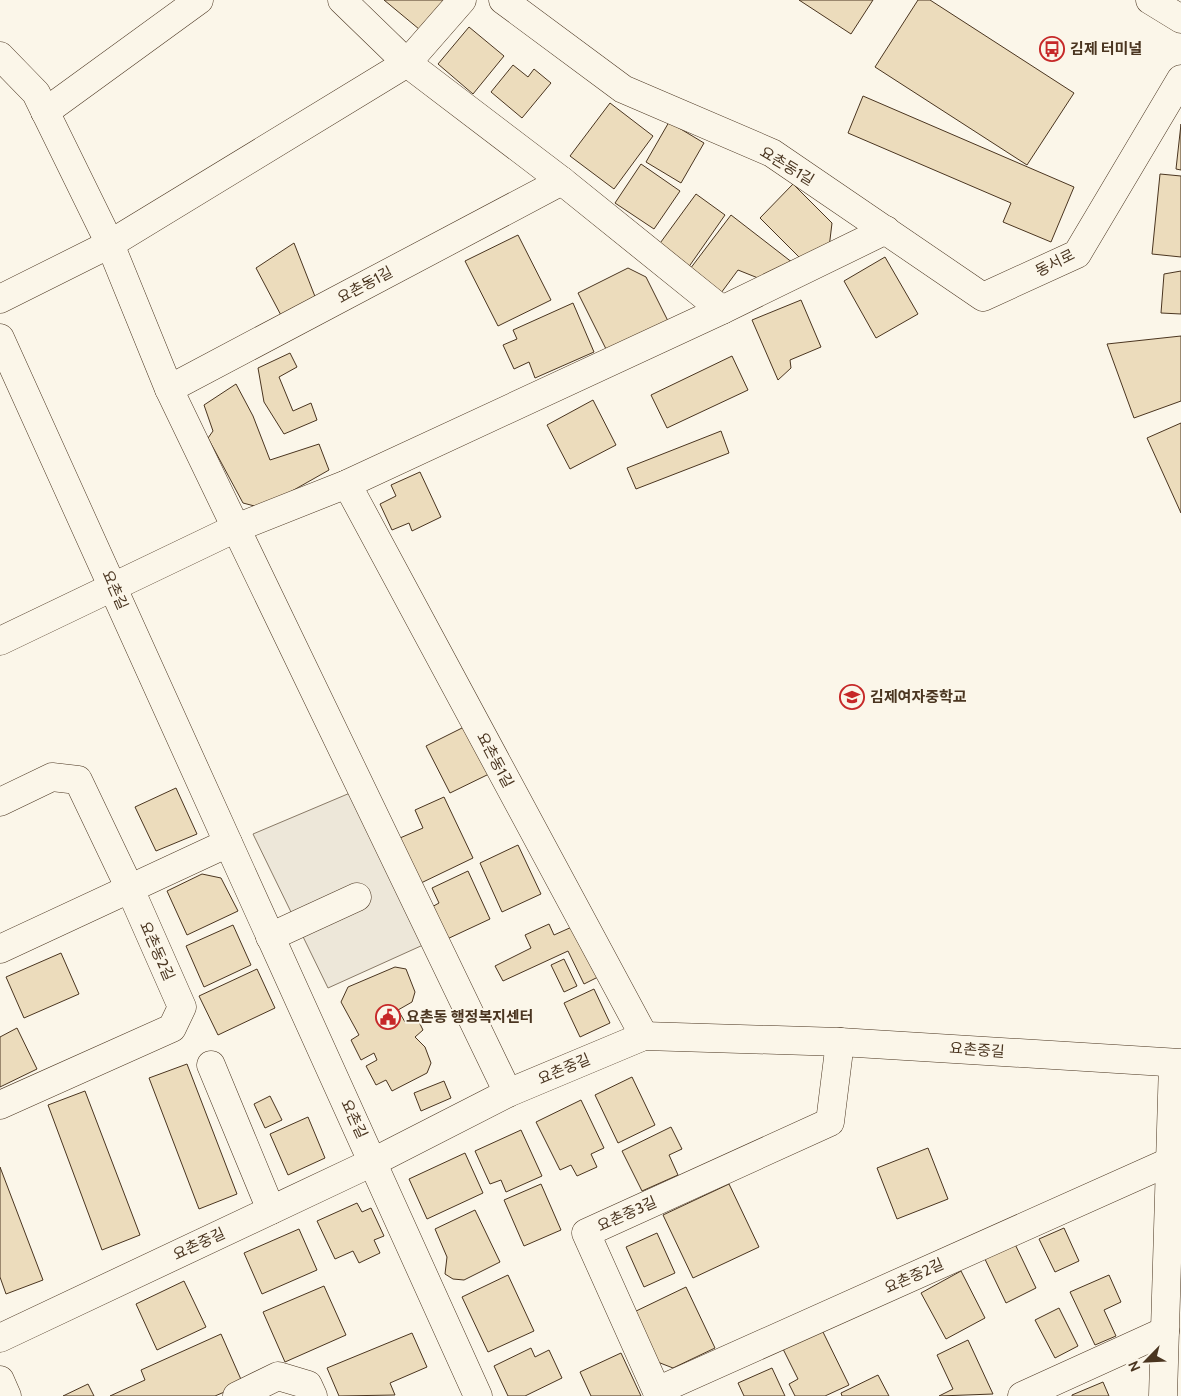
<svg xmlns="http://www.w3.org/2000/svg" width="1181" height="1396" font-family="Cabin,'Noto Sans KR',sans-serif">
	<style>
		.parking { fill: #ede7d9; stroke: #887966 }
		.building { fill: #ecdcbc; stroke: #4a3520 }
		.lines { fill: none; stroke-linecap: round; stroke-linejoin: round }
		.minor-casing { stroke: #4a3520; stroke-width: 29 }
		.major-casing { stroke: #4a3520; stroke-width: 29 }
		.minor { stroke: #fbf6e9; stroke-width: 28 }
		.major { stroke: #fbf6e9; stroke-width: 28 }
		.labels { text-anchor: middle; dominant-baseline: central; stroke-width: 4; stroke-linejoin: round; paint-order: stroke }
		.poi-label { font-size: 15px; font-weight: bold; fill: #4a3520; stroke: #fbf6e9; text-anchor: start }
		.street-label { font-size: 15px; fill: #4a3520; stroke: #fbf6e9 }
	</style>
	<rect width="100%" height="100%" fill="#fbf6e9"/>
	<!-- parking -->
	<path class="parking" d="M350 793 423 945 328 988 253 834Z"/>
	<!-- building -->
	<g class="building">
		<path d="M384 0H451L425 34Z"/>
		<path d="M799 0H873L851 34Z"/>
		<path d="M918 0H930L1074 93 1027 165 875 67Z"/>
		<path d="M469 27 504 56 473 94 438 64Z"/>
		<path d="M513 65 528 77 534 69 551 83 522 118 491 92Z"/>
		<path d="M863 96 1074 187 1051 242 1003 222 1011 203 848 133Z"/>
		<path d="M610 103 653 136 614 189 570 156Z"/>
		<path d="M669 122 704 143 681 183 646 162Z"/>
		<path d="M1181 124V170L1176 169Z"/>
		<path d="M641 164 680 191 654 229 615 203Z"/>
		<path d="M1160 174 1181 176V257L1152 254Z"/>
		<path d="M793 184 832 223 829 248 803 261 760 218Z"/>
		<path d="M696 194 725 215 688 268 658 246Z"/>
		<path d="M731 215 793 263 758 278 738 270 721 293 690 269Z"/>
		<path d="M518 235 551 300 498 326 465 261Z"/>
		<path d="M294 243 316 299 283 319 256 268Z"/>
		<path d="M885 257 918 314 876 338 844 281Z"/>
		<path d="M628 268 646 277 670 325 609 355 578 293Z"/>
		<path d="M1181 271V314L1161 313 1164 274Z"/>
		<path d="M801 300 821 347 790 360 791 368 778 380 752 320Z"/>
		<path d="M573 303 594 352 535 378 529 362 514 369 503 345 517 339 513 330Z"/>
		<path d="M1181 336V401L1134 418 1107 344Z"/>
		<path d="M290 353 297 367 279 377 293 411 311 403 317 420 284 434 264 402 258 368Z"/>
		<path d="M732 356 748 390 667 428 651 395Z"/>
		<path d="M236 384 253 416 270 460 319 444 329 470 262 508 243 503 208 438 213 431 204 405Z"/>
		<path d="M593 400 616 445 570 469 547 425Z"/>
		<path d="M1181 423V513L1147 438Z"/>
		<path d="M721 431 729 453 636 489 627 468Z"/>
		<path d="M420 472 441 517 412 531 409 523 392 530 380 504 396 496 391 485Z"/>
		<path d="M466 726 489 774 450 793 426 746Z"/>
		<path d="M176 788 197 834 156 851 135 807Z"/>
		<path d="M444 797 473 858 421 883 400 838 423 828 415 810Z"/>
		<path d="M518 845 541 894 502 912 480 863Z"/>
		<path d="M468 871 490 919 445 940 430 908 439 903 432 888Z"/>
		<path d="M202 874 221 878 238 911 187 935 167 891Z"/>
		<path d="M549 924 554 935 574 926 598 977 584 984 568 951 503 981 495 966 531 948 525 935Z"/>
		<path d="M233 925 251 965 204 987 186 946Z"/>
		<path d="M61 953 79 994 24 1018 6 977Z"/>
		<path d="M564 959 577 986 564 992 551 965Z"/>
		<path d="M395 967 406 969 415 992 412 1002 398 1010 405 1022 416 1016 423 1030 415 1037 425 1047 431 1063 427 1073 392 1091 386 1080 376 1085 366 1066 377 1060 374 1053 361 1060 351 1040 359 1035 341 1002 348 987Z"/>
		<path d="M257 969 275 1008 218 1035 199 996Z"/>
		<path d="M594 989 610 1023 580 1037 564 1003Z"/>
		<path d="M17 1028 37 1069 0 1087V1037Z"/>
		<path d="M187 1064 237 1194 199 1209 149 1078Z"/>
		<path d="M632 1077 655 1125 618 1143 595 1095Z"/>
		<path d="M444 1081 451 1098 421 1111 414 1093Z"/>
		<path d="M85 1091 140 1235 102 1250 48 1105Z"/>
		<path d="M270 1096 282 1120 265 1128 254 1104Z"/>
		<path d="M581 1100 604 1148 591 1154 597 1167 577 1176 571 1165 560 1170 536 1122Z"/>
		<path d="M308 1117 325 1158 288 1175 270 1134Z"/>
		<path d="M671 1127 682 1149 669 1155 678 1175 642 1191 622 1151Z"/>
		<path d="M521 1130 542 1176 506 1192 501 1180 490 1184 475 1151Z"/>
		<path d="M928 1148 948 1199 897 1219 877 1168Z"/>
		<path d="M465 1153 483 1193 427 1219 409 1179Z"/>
		<path d="M0 1167 43 1280 6 1294 0 1277Z"/>
		<path d="M541 1184 561 1230 524 1246 504 1200Z"/>
		<path d="M729 1184 759 1247 693 1278 663 1215Z"/>
		<path d="M357 1203 362 1212 371 1208 384 1236 374 1240 380 1253 359 1263 353 1251 335 1259 317 1221Z"/>
		<path d="M475 1210 500 1262 464 1280 453 1279 445 1274 447 1257 435 1229Z"/>
		<path d="M1064 1228 1079 1261 1055 1272 1039 1239Z"/>
		<path d="M299 1229 317 1270 262 1294 244 1253Z"/>
		<path d="M657 1233 675 1273 644 1287 626 1247Z"/>
		<path d="M1013 1240 1036 1288 1006 1303 983 1255Z"/>
		<path d="M961 1271 985 1318 946 1339 921 1293Z"/>
		<path d="M508 1275 534 1331 488 1352 462 1297Z"/>
		<path d="M1109 1275 1121 1302 1104 1310 1116 1336 1095 1345 1070 1292Z"/>
		<path d="M184 1281 206 1327 157 1350 136 1304Z"/>
		<path d="M324 1286 346 1335 285 1362 263 1312Z"/>
		<path d="M686 1287 715 1348 673 1368 655 1361 632 1313Z"/>
		<path d="M1059 1308 1078 1346 1055 1358 1035 1320Z"/>
		<path d="M822 1330 849 1385 825 1396H795L789 1384 798 1379 783 1349Z"/>
		<path d="M412 1333 427 1367 390 1383 395 1395 339 1396 327 1368Z"/>
		<path d="M221 1334 243 1384 215 1396H110L145 1380 141 1370Z"/>
		<path d="M968 1340 993 1394 939 1396 953 1389 937 1355Z"/>
		<path d="M531 1348 535 1357 549 1350 562 1378 525 1396H508L494 1366Z"/>
		<path d="M621 1353 641 1396H591L580 1372Z"/>
		<path d="M772 1368 785 1396H744L738 1383Z"/>
		<path d="M878 1375 889 1396H842L841 1393Z"/>
		<path d="M1103 1382 1109 1396H1072V1395Z"/>
		<path d="M88 1384 94 1396H63Z"/>
	</g>
	<g class="lines">
		<defs>
			<g id="minor">
				<path d="M342 0 407 63 562 181 722 310"/>
				<path d="M503 0 623 89 772 153 983 297 1077 254 1181 79"/>
				<path d="M0 56 36 93 110 244 169 389 508 1093"/>
				<path d="M45 112 199 0"/>
				<path d="M0 299 110 244 407 63 462 0"/>
				<path d="M0 338 478 1396"/>
				<path d="M169 389 562 181"/>
				<path d="M347 484 644 1036"/>
				<path d="M0 641 236 528 347 484 722 310 886 230"/>
				<path d="M0 802 52 777 78 780 130 889 182 1007 172 1028 0 1105"/>
				<path d="M270 937 357 897"/>
				<path d="M0 949 228 843"/>
				<path d="M211 1065 271 1210"/>
				<path d="M0 1338 373 1162 508 1093 644 1036 840 1042 1181 1063"/>
				<path d="M0 1380 7 1396"/>
				<path d="M657 1391 1171 1161"/>
				<path d="M237 1396 278 1376 308 1385 313 1396"/>
				<path d="M659 1396 586 1233 830 1122 840 1042"/>
				<path d="M1022 1396 1165 1331"/>
				<path d="M1163 1396 1173 1063"/>
			</g>
			<path id="major" d="M1150 0 1181 19"/>
		</defs>
		<!-- minor casing -->
		<use href="#minor" class="minor-casing"/>
		<!-- major casing -->
		<use href="#major" class="major-casing"/>
		<!-- minor -->
		<use href="#minor" class="minor"/>
		<!-- major -->
		<use href="#major" class="major"/>
	</g>
	<!-- icons -->
	<defs>
		<symbol id="bus-ring" viewBox="-11 -11 22 22"><circle r="9.5" fill="#fbf6e9" stroke="#c62828" stroke-width="1.5"/><path d="M-5-6H5V4H4V6H2V4H-2V6H-4V4H-5ZM-3.5-4V0h7V-4ZM-3.5 1.2v1.5H-2V1.2ZM2 1.2v1.5H3.5V1.2Z" fill="#c62828"/></symbol>
		<symbol id="school-ring" viewBox="-11 -11 22 22"><circle r="9.5" fill="#fbf6e9" stroke="#c62828" stroke-width="1.5"/><path d="M0-5L7-2L0 1L-7-2ZM-4 1L0 2.5L4 1V4Q0 6-4 4Z" fill="#c62828"/></symbol>
		<symbol id="civic-ring" viewBox="-11 -11 22 22"><circle r="9.5" fill="#fbf6e9" stroke="#c62828" stroke-width="1.5"/><path d="M-.6-6.5H3V-4.5H.6V-3L4-1V1h2V6H-6V1h2V-1L-.6-3ZM-1.2 2.5V6h2.4V2.5Z" fill="#c62828"/></symbol>
	</defs>
	<g fill-rule="evenodd">
		<use href="#bus-ring" x="1038" y="35" width="28" height="28"/>
		<use href="#school-ring" x="838" y="683" width="28" height="28"/>
		<use href="#civic-ring" x="374" y="1003" width="28" height="28"/>
	</g>
	<g class="labels">
		<!-- poi labels -->
		<g class="poi-label">
			<text x="1070" y="49">김제 터미널</text>
			<text x="870" y="697">김제여자중학교</text>
			<text x="406" y="1017">요촌동 행정복지센터</text>
		</g>
		<!-- street labels -->
		<g class="street-label">
			<text transform="translate(787 166) rotate(31)">요촌동1길</text>
			<text transform="translate(1055 263) rotate(-27)">동서로</text>
			<text transform="translate(365 285) rotate(-28)">요촌동1길</text>
			<text transform="translate(115 590) rotate(66)">요촌길</text>
			<text transform="translate(495 760) rotate(62)">요촌동1길</text>
			<text transform="translate(157 951) rotate(66)">요촌동2길</text>
			<text transform="translate(977 1050) rotate(4)">요촌중길</text>
			<text transform="translate(564 1069) rotate(-23)">요촌중길</text>
			<text transform="translate(354 1119) rotate(65)">요촌길</text>
			<text transform="translate(627 1214) rotate(-24)">요촌중3길</text>
			<text transform="translate(199 1244) rotate(-25)">요촌중길</text>
			<text transform="translate(914 1276) rotate(-24)">요촌중2길</text>
		</g>
	</g>
	<!-- north arrow -->
	<g transform="translate(1146 1361) rotate(246)" stroke="#fbf6e9" stroke-width="4" paint-order="stroke">
	<path d="M0-4L9 19L0 12L-9 19Z" fill="#4a3520"/>
	<text y="-8" font-size="14" font-weight="bold" text-anchor="middle" fill="#4a3520">N</text>
	</g>
</svg>
